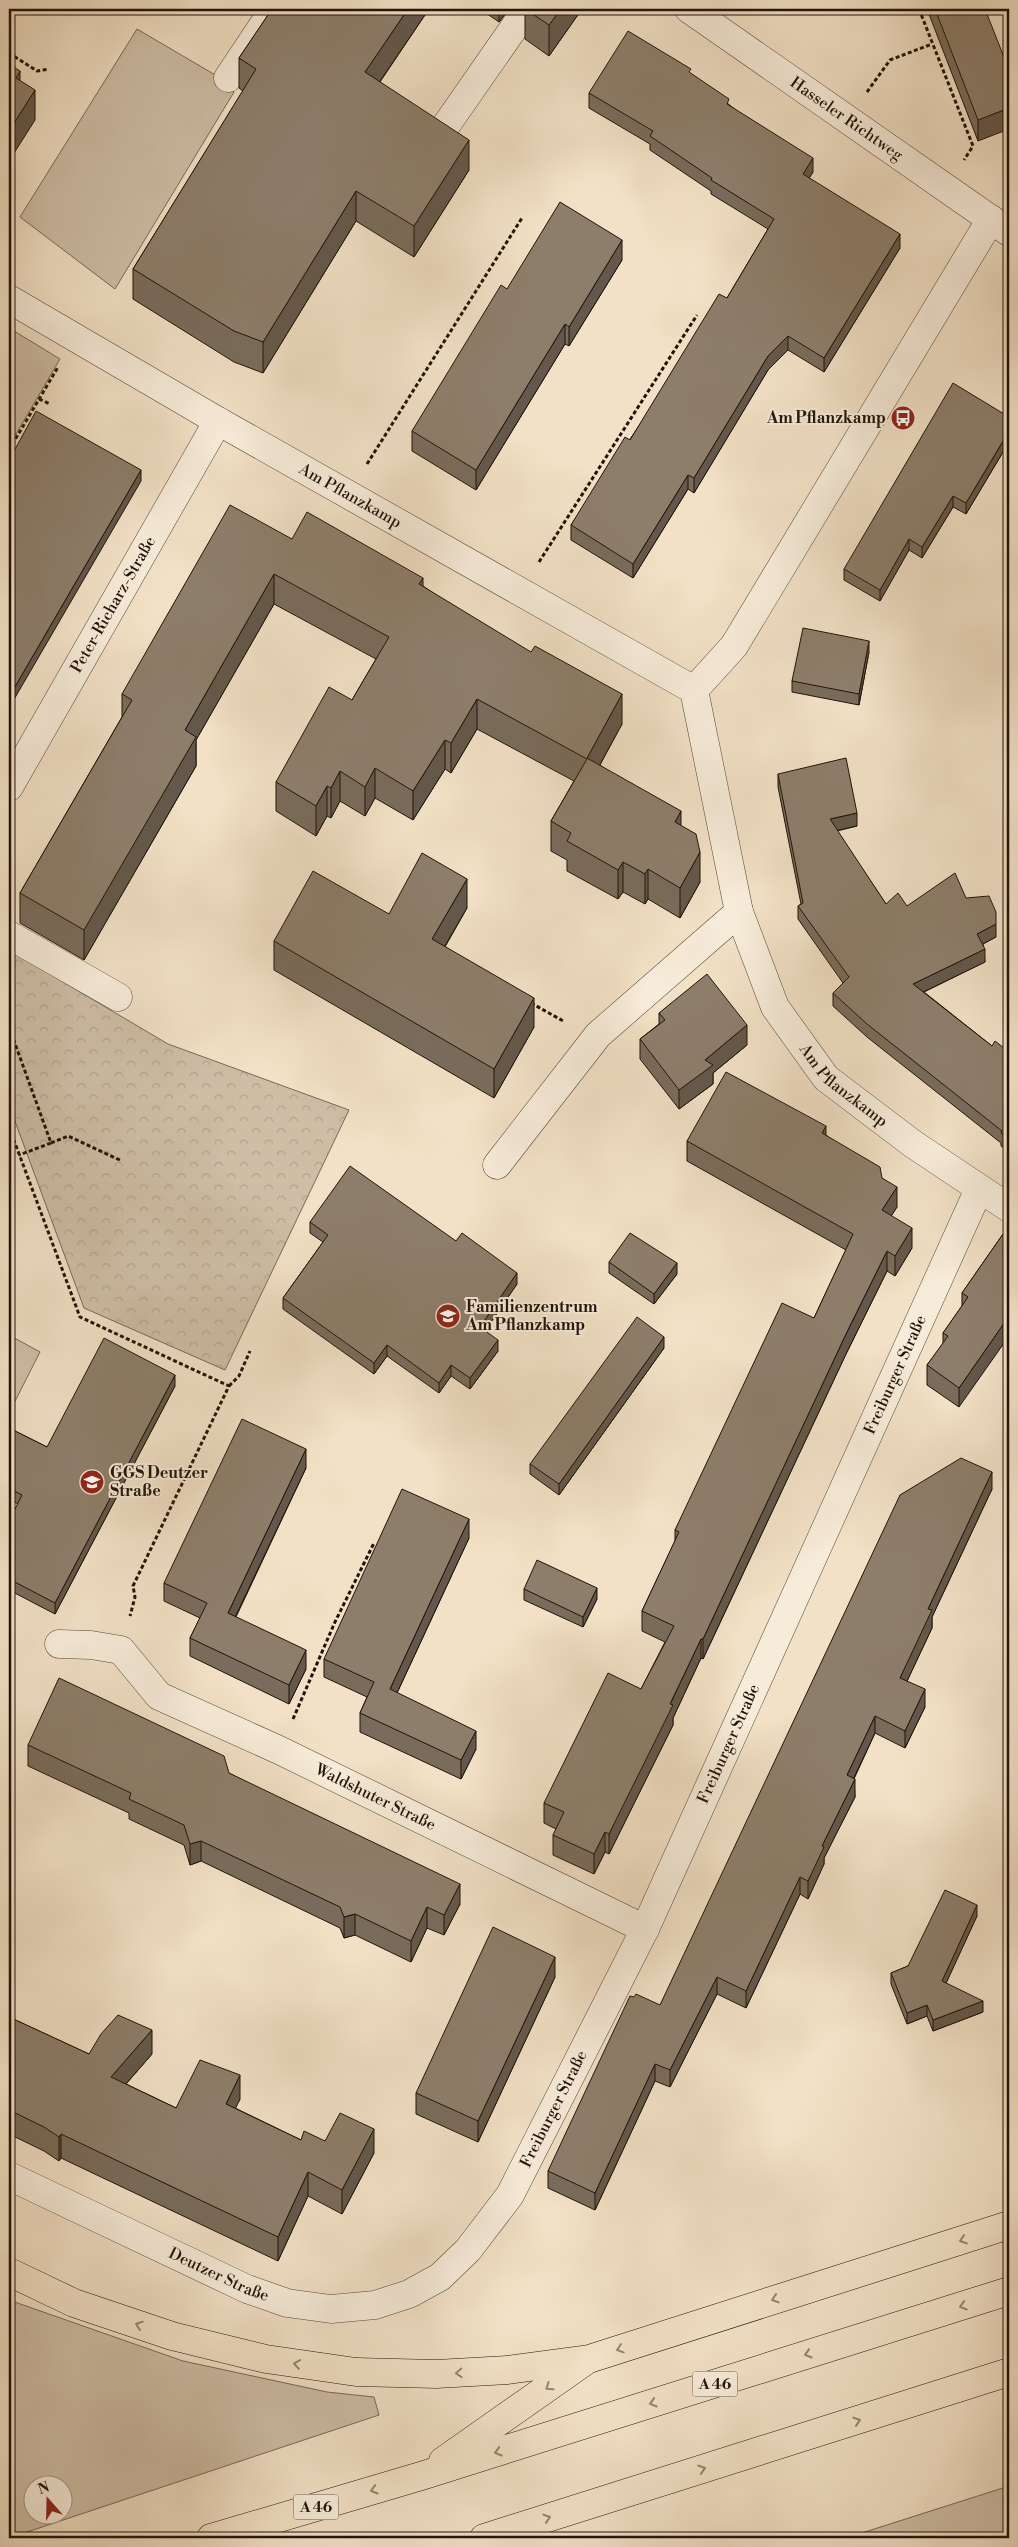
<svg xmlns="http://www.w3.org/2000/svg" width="1018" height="2547" font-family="'Libre Bodoni',serif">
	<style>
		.grass { fill: #cebea6; stroke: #776858; fill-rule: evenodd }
		.forest { fill: url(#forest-crowns); stroke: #776858 }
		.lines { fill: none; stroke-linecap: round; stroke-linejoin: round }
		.minor-casing { stroke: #544638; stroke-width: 29 }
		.highway-casing { stroke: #201309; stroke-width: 29 }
		.path { stroke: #201309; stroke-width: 3; stroke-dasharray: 4 2.5; stroke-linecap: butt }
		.minor { stroke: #f7ecda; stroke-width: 28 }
		.highway { stroke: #f2e1c6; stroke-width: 28 }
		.wall { fill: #796c5c; stroke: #201309 }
		.shaded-wall { fill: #63584b; stroke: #201309 }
		.building { fill: #8d7e6b; stroke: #201309 }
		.oneway { stroke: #948471 }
		.labels { text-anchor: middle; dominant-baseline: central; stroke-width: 4; stroke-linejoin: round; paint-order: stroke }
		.shield { fill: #f7ecda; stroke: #605448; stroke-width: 1 }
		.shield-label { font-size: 15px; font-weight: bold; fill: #201309 }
		.street-label { font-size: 16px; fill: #201309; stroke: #f7ecda }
		.poi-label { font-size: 16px; font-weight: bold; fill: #201309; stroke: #f7ecda; text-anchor: start }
	</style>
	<defs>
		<pattern id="forest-crowns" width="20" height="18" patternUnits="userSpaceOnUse" patternTransform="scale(1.25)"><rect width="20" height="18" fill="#cebea6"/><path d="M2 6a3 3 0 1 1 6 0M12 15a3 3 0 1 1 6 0" fill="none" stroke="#b1a28e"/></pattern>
	</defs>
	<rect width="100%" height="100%" fill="#f2e1c6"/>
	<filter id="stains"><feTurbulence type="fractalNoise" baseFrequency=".004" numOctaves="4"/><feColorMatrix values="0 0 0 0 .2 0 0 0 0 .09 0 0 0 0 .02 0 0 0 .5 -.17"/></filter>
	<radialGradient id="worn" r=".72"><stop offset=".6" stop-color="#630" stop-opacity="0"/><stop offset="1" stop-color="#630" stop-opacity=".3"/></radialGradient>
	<!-- grass -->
	<g class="grass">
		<path d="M137 29 217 76 234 92 115 289 20 217Z"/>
		<path d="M9 328 60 359 9 446Z"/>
		<path d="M9 1335 40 1352 9 1413Z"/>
		<path d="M9 2300 183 2361 327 2392 374 2397 379 2415 9 2538ZM62 2484V2514H32V2484Z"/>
		<path d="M1009 2486V2538H846Z"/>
	</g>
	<!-- forest -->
	<path class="forest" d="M9 950 168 1044 349 1110 225 1370 84 1308 9 1105Z"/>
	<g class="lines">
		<defs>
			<g id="minor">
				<path id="s1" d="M689 9 1009 232"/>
				<path d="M228 78 274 9"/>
				<path d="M440 134 527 9"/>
				<path id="s2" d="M9 299 218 421 694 690 739 912 775 1007 826 1078 913 1144 1009 1208"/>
				<path d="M694 690 734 646 991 219"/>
				<path id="s3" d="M9 787 218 421"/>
				<path d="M9 935 118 997"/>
				<path d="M497 1165 598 1035 739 912"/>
				<path id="s4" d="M59 1644 91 1645 121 1650 159 1696 279 1750 645 1929"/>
				<path id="s5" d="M9 2176 247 2289 287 2303 331 2309 375 2305 409 2294 440 2277 468 2250 510 2195 645 1929 979 1189"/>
			</g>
			<g id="highway">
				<path d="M9 2272 74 2303 172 2336 266 2359 356 2372 436 2374 508 2370 589 2359 1009 2225"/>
				<path d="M443 2461 584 2362"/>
				<path d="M211 2538 421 2476 1009 2291"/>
				<path d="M484 2538 1009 2372"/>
			</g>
		</defs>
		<!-- minor casing -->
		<use href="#minor" class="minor-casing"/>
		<!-- highway casing -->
		<use href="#highway" class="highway-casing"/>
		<!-- path -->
		<g class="path">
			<path d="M919 9 973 146 964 160"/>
			<path d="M9 53 37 71 49 69"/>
			<path d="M867 92 890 60 932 44"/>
			<path d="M39 399 50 404"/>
			<path d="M9 450 58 367"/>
			<path d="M367 464 522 218"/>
			<path d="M539 562 697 315"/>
			<path d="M531 1003 565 1022"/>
			<path d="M9 1027 51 1143 19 1155"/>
			<path d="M9 1127 80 1317 229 1386 133 1586 135 1597 130 1616"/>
			<path d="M51 1143 68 1136 122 1161"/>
			<path d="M229 1386 239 1376 250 1351"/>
			<path d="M293 1719 335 1622 374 1543"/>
		</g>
		<!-- minor -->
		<use href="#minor" class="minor"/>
		<!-- highway -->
		<use href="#highway" class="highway"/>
	</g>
	<!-- wall -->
	<g class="wall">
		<path d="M272 9H429L380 82 469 170 414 257 356 221 263 373 234 362 133 299V269L243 91 239 88V58Z"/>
		<path d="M480 9H509L499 22Z"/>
		<path d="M525 9H582L549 56 525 39Z"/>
		<path d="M927 9H985L978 141Z"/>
		<path d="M691 74 813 172 809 178 900 248 824 372 788 350 768 370 694 493 688 489 633 578 571 540V525L727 298 768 229 711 194V191L650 150V144L589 108V93Z"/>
		<path d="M622 260 569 346 565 344 476 490 412 451V431Z"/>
		<path d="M1009 417V442L966 514 953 507 922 558 909 550 880 601 844 580V569Z"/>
		<path d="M292 539 423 586 622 724 600 765 681 826 700 882 680 918 648 899 645 904 623 892 618 899 567 871V860L551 851V821L574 781 477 729 451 773 445 769 413 820 375 798 365 816 340 801 331 818 327 816 316 836 276 811V782L352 700 376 659 274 604 196 740V766L84 960 20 923V893L122 717V694Z"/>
		<path d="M869 652 859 705 792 692V681Z"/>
		<path d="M778 774 857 826 837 831 886 904 907 906 966 898 996 937 983 944 985 962 924 992 992 1046 1009 1052V1152L1001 1146V1143L867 1037 833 1006V993L843 983 798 919V906L801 904 778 787Z"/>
		<path d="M467 908 445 947 534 1027 494 1098 274 970V941L389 914Z"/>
		<path d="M659 1013 747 1045 713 1073V1084L679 1109 640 1059V1039L659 1024Z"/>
		<path d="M826 1135 882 1178 897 1207 891 1216 912 1248 895 1276 887 1271 846 1354 703 1659 701 1658 673 1718V1725L609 1854 605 1852 594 1874 553 1855V1835L556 1829 544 1823V1803L641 1689 665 1642 642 1631V1611L675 1541V1530L814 1318 846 1250 687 1161V1141Z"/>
		<path d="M310 1222 456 1241 517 1284 485 1331 498 1351 470 1389 451 1376 439 1393 387 1356 374 1374 283 1309V1298L323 1242 310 1233Z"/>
		<path d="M1003 1234 959 1407 927 1385V1365L943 1344V1333L962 1306V1293Z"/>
		<path d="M609 1262 677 1274 654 1304 609 1273Z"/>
		<path d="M664 1348 559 1495 530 1474V1464Z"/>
		<path d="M175 1386 55 1614 9 1590V1521L18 1504 9 1499V1428L47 1447Z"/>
		<path d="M306 1468 236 1617 306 1669 289 1704 190 1656V1638L200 1618 164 1601V1583Z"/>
		<path d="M992 1489 932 1617V1628L907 1681 925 1707 905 1748 875 1733 854 1779 855 1797 824 1858V1864L808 1899 800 1894 746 2008 717 1994 670 2087 655 2081 595 2210 548 2188V2171L660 2005Z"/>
		<path d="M469 1538 397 1693 476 1749 461 1779 360 1732V1713L367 1697 324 1677V1659Z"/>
		<path d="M524 1589 597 1599 583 1627 524 1600Z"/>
		<path d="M28 1745 229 1773 460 1904 444 1935 427 1928 411 1962 355 1935 344 1938 340 1928 201 1861 190 1865 184 1845 129 1819V1813L28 1766Z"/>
		<path d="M977 1916 946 1983 983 2012 933 2031 927 2016 907 2024 891 1984V1973L908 1966Z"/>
		<path d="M555 1977 478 2142 416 2114V2093Z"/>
		<path d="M9 2017 89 2054H152L126 2084 176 2108 240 2099 235 2108 301 2140 325 2141 374 2153 342 2214 308 2196 278 2261 61 2158 59 2161 44 2151 9 2134Z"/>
	</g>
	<!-- shaded-wall -->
	<g class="shaded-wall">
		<path d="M408 9H429L365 103V72Z"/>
		<path d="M499 9H509L499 22Z"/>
		<path d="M561 9H582L549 56V25Z"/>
		<path d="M20 71V101L16 78Z"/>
		<path d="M35 90V120L9 161V131Z"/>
		<path d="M1009 108V129L978 141V120Z"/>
		<path d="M469 140V170L414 257V226Z"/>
		<path d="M813 158V172L803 188V174Z"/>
		<path d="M356 191V221L263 373V342Z"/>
		<path d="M900 234V248L824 372V358Z"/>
		<path d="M622 240V260L569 346V327Z"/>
		<path d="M565 324V344L476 490V470Z"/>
		<path d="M788 336V350L768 370 694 493V478L768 356Z"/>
		<path d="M1009 431V442L966 514V503Z"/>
		<path d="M141 470V481L9 708V697Z"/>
		<path d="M688 475V489L633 578V564Z"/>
		<path d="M953 496V507L922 558V547Z"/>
		<path d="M909 539V550L880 601V590Z"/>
		<path d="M274 574V604L196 740V766L84 960V930L185 730Z"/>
		<path d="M423 578V608L419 584Z"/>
		<path d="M869 641V652L859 705V694Z"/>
		<path d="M622 694V724L587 788V758Z"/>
		<path d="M477 699V729L451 773V743Z"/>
		<path d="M445 740V769L413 820V791Z"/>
		<path d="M375 768V798L365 816V787Z"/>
		<path d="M340 771V801L331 818V788Z"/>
		<path d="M327 786V816L316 836V806Z"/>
		<path d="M681 811V841L675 822Z"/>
		<path d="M857 813V826L830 832V819Z"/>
		<path d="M700 852V882L680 918V888Z"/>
		<path d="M623 862V892L618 899V870Z"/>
		<path d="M648 869V899L645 904V874Z"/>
		<path d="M467 879V908L432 968V939Z"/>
		<path d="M996 924V937L977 947V934Z"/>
		<path d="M985 949V962L913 997V984Z"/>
		<path d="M534 998V1027L494 1098V1069Z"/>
		<path d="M747 1025V1045L713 1073V1084L679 1109V1090L705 1060Z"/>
		<path d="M826 1126V1146L822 1133Z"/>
		<path d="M897 1187V1207L882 1230V1210Z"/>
		<path d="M912 1228V1248L895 1276V1256Z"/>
		<path d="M887 1251V1271L846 1354 703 1659V1639L846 1334Z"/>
		<path d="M677 1263V1274L654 1304V1294Z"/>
		<path d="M517 1273V1284L480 1338V1327Z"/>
		<path d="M1009 1316V1336L959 1407V1388Z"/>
		<path d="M664 1337V1348L559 1495V1484Z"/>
		<path d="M498 1340V1351L470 1389V1378Z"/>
		<path d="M387 1345V1356L374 1374V1363Z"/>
		<path d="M451 1365V1376L439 1393V1383Z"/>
		<path d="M175 1375V1386L55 1614V1603Z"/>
		<path d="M306 1449V1468L228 1632V1613Z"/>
		<path d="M992 1472V1489L932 1617V1628L900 1696V1678L928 1609Z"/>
		<path d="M469 1519V1538L390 1708V1689Z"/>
		<path d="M597 1588V1599L583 1627V1617Z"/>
		<path d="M701 1639V1658L673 1718V1725L609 1854V1834Z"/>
		<path d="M306 1650V1669L289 1704V1685Z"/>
		<path d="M925 1689V1707L905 1748V1731Z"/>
		<path d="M875 1716V1733L847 1792V1775Z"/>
		<path d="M476 1731V1749L461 1779V1760Z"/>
		<path d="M855 1779V1797L824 1858V1864L808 1899V1881L822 1846Z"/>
		<path d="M605 1832V1852L594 1874V1854Z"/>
		<path d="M201 1841V1861L190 1865V1844Z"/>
		<path d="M800 1877V1894L746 2008V1991Z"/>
		<path d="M460 1884V1904L444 1935V1915Z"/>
		<path d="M977 1905V1916L942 1992V1981Z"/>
		<path d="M427 1907V1928L411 1962V1941Z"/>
		<path d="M355 1914V1935L344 1938V1917Z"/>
		<path d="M14 1934V1958L9 1969V1945Z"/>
		<path d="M555 1957V1977L478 2142V2121Z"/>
		<path d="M717 1977V1994L670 2087V2070Z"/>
		<path d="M983 2001V2012L933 2031V2020Z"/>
		<path d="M927 2005V2016L907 2024V2013Z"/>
		<path d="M152 2030V2054L111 2101V2077Z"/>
		<path d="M655 2064V2081L595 2210V2193Z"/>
		<path d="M240 2075V2099L226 2128V2104Z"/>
		<path d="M374 2129V2153L342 2214V2190Z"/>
		<path d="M61 2134V2158L59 2161V2137Z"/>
		<path d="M308 2172V2196L278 2261V2237Z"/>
	</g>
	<!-- building -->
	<g class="building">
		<path d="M272 9H408L365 72 469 140 414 226 356 191 263 342 234 331 133 269 256 69 239 58Z"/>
		<path d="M525 9H561L549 25Z"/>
		<path d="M935 9H985L1009 70V108L978 120Z"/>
		<path d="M628 31 691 69 689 72 729 99 727 104 813 158 803 174 900 234 824 358 788 336 768 356 694 478 688 475 633 564 571 525 625 437 630 440 719 294 727 298 774 219 711 180 712 178 650 136 653 131 589 93Z"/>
		<path d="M9 64 20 71 16 78 35 90 9 131Z"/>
		<path d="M560 202 622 240 569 327 565 324 476 470 412 431 501 285 507 289Z"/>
		<path d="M953 383 1009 417V431L966 503 953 496 922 547 909 539 880 590 844 569Z"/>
		<path d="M36 411 141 470 9 697V460Z"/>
		<path d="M230 505 292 539 307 512 423 578 419 584 531 652 535 646 622 694 587 758 681 811 675 822 696 834 700 852 680 888 648 869 645 874 623 862 618 870 567 841 571 833 551 821 587 759 477 699 451 743 445 740 413 791 375 768 365 787 340 771 331 788 327 786 316 806 276 782 329 687 352 700 389 637 274 574 185 730 196 737 84 930 20 893 132 700 122 694Z"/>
		<path d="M803 628 869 641 859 694 792 681Z"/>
		<path d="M846 758 857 813 830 819 886 904 898 893 907 906 955 873 966 898 989 896 996 912V924L977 934 985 949 913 984 992 1046 995 1041 1009 1052V1139L1001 1133 1002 1131 867 1024 833 993 849 977 798 906 803 903 778 774Z"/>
		<path d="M422 853 467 879 432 939 534 998 494 1069 274 941 313 871 389 914Z"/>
		<path d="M707 974 747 1025 705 1060 713 1065 679 1090 640 1039 665 1020 659 1013Z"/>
		<path d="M726 1072 826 1126 822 1133 880 1167 882 1178 897 1187 882 1210 912 1228 895 1256 887 1251 846 1334 703 1639H701L670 1704 673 1705 609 1834 605 1832 594 1854 553 1835 564 1812 544 1803 608 1673 641 1689 674 1626 642 1611 679 1532 675 1530 782 1303 814 1318 853 1234 687 1141Z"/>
		<path d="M350 1166 456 1241 462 1233 517 1273 480 1327 498 1340 470 1378 451 1365 439 1383 387 1345 374 1363 283 1298 328 1235 310 1222Z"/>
		<path d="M630 1233 677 1263 654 1294 609 1262Z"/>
		<path d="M1003 1234 1009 1238V1316L959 1388 927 1365 948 1336 943 1333 968 1297 962 1293Z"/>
		<path d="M637 1317 664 1337 559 1484 530 1464Z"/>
		<path d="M104 1338 175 1375 55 1603 9 1579V1521L22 1495 9 1488V1428L47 1447Z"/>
		<path d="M242 1419 306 1449 228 1613 306 1650 289 1685 190 1638 207 1603 164 1583Z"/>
		<path d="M961 1458 992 1472 928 1609 932 1610 900 1678 925 1689 905 1731 875 1716 847 1775 855 1779 822 1846 824 1847 808 1881 800 1877 746 1991 717 1977 670 2070 655 2064 595 2193 548 2171 630 1996 634 1997 636 1994 660 2005 900 1495Z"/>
		<path d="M402 1489 469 1519 390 1689 476 1731 461 1760 360 1713 374 1682 324 1659Z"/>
		<path d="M537 1560 597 1588 583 1617 524 1589Z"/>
		<path d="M59 1678 224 1756 229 1773 460 1884 444 1915 427 1907 411 1941 355 1914 344 1917 340 1907 201 1841 190 1844 184 1825 129 1799 131 1793 28 1745Z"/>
		<path d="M945 1890 977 1905 942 1981 983 2001 933 2020 927 2005 907 2013 891 1973 908 1966Z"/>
		<path d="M493 1927 555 1957 478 2121 416 2093Z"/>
		<path d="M9 1932 14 1934 9 1945Z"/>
		<path d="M118 2015 152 2030 111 2077 176 2108 200 2060 240 2075 226 2104 301 2140 304 2131 325 2141 340 2113 374 2129 342 2190 308 2172 278 2237 61 2134 59 2137 44 2127 9 2110V2017L89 2054 101 2034Z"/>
	</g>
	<!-- one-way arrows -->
	<defs><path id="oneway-chevron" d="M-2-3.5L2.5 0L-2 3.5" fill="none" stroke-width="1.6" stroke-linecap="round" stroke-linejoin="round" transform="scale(1.25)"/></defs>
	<g class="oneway">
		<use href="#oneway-chevron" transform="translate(963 2240) rotate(162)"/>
		<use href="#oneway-chevron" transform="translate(775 2299) rotate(162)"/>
		<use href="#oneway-chevron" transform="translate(963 2306) rotate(163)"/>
		<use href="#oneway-chevron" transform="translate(139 2325) rotate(-161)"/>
		<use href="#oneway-chevron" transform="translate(620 2349) rotate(162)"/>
		<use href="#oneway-chevron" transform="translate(808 2354) rotate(163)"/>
		<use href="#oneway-chevron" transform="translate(297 2364) rotate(-172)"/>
		<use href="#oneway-chevron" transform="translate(459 2373) rotate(177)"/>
		<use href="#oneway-chevron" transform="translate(549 2387) rotate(145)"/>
		<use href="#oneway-chevron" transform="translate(653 2403) rotate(163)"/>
		<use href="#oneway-chevron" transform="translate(857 2421) rotate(-18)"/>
		<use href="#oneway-chevron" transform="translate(498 2452) rotate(163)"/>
		<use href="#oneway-chevron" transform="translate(702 2469) rotate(-18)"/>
		<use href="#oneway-chevron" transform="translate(374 2490) rotate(164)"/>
		<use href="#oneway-chevron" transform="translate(547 2518) rotate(-18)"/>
	</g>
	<!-- icons -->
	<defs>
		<symbol id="bus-disc" viewBox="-11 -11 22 22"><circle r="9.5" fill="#8f2418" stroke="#f7ecda"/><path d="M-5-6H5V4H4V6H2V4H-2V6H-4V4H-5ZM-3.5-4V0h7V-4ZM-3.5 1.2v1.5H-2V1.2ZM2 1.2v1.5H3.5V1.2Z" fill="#fff"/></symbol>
		<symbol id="school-disc" viewBox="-11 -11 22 22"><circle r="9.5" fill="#8f2418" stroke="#f7ecda"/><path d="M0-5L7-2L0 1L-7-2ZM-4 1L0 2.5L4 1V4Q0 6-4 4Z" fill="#fff"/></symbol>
	</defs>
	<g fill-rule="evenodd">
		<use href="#bus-disc" x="889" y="404" width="28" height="28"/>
		<use href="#school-disc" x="434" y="1302" width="28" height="28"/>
		<use href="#school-disc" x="78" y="1468" width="28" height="28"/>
	</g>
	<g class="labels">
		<!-- shield labels -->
		<g class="shield">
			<rect x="692.5" y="2371.5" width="45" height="25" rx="4"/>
			<rect x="293.5" y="2494.5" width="45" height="25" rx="4"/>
		</g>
		<g class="shield-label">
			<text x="715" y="2384">A 46</text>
			<text x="316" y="2507">A 46</text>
		</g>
		<!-- street labels -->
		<g class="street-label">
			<text stroke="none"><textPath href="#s1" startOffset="192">Hasseler Richtweg</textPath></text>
			<text stroke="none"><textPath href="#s2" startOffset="394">Am Pflanzkamp</textPath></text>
			<text stroke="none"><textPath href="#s3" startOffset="210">Peter-Richarz-Straße</textPath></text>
			<text stroke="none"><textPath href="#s2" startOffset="1222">Am Pflanzkamp</textPath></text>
			<text stroke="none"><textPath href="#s5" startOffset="1480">Freiburger Straße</textPath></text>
			<text stroke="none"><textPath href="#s5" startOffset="1075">Freiburger Straße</textPath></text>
			<text stroke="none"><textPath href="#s4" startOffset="361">Waldshuter Straße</textPath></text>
			<text stroke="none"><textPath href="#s5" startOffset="670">Freiburger Straße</textPath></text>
			<text stroke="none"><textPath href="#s5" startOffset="232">Deutzer Straße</textPath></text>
		</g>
		<!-- poi labels -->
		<g class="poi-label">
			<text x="886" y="418" text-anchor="end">Am Pflanzkamp</text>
			<text x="466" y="1307">Familienzentrum<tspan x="466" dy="18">Am Pflanzkamp</tspan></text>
			<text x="110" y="1473">GGS Deutzer<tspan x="110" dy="18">Straße</tspan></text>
		</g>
	</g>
	<!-- margin -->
	<rect width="1018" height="2547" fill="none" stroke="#f2e1c6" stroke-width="30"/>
	<rect x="10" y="10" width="998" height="2527" fill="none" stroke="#201309" stroke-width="2.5"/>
	<rect x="15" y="15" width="988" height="2517" fill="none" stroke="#201309"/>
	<!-- north arrow -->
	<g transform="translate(48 2500) rotate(340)"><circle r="24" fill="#f7ecda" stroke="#a19586"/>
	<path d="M0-4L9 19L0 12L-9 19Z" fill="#8f2418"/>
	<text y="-8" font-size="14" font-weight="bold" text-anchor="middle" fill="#201309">N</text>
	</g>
	<rect width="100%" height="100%" filter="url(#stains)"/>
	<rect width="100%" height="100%" fill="url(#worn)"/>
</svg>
